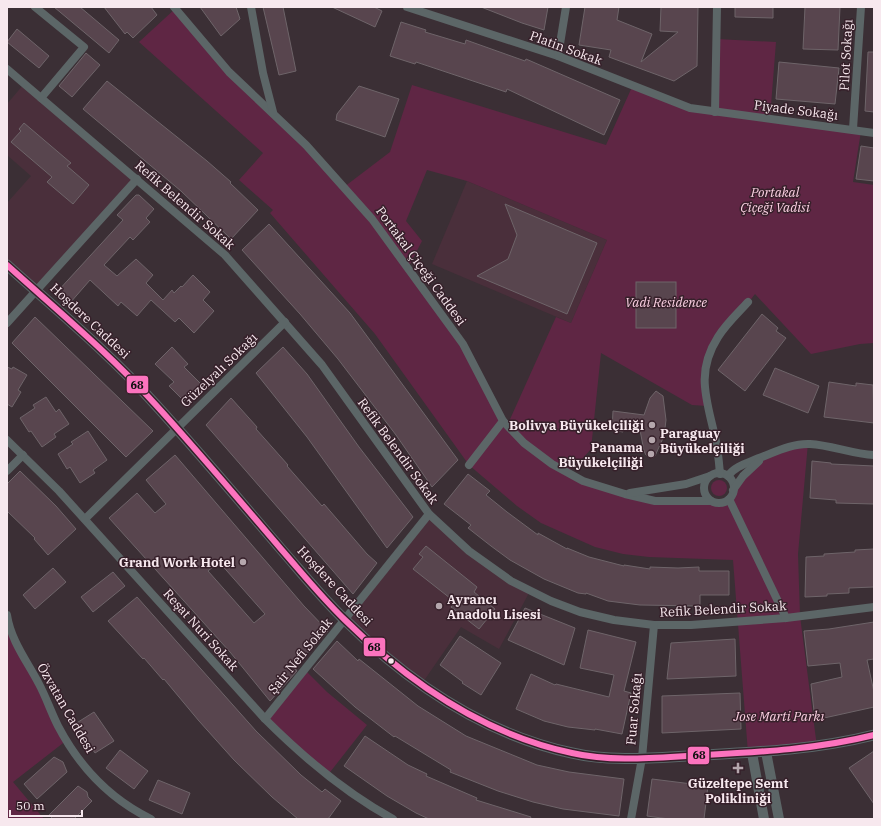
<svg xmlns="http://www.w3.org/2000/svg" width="881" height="826" font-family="'IBM Plex Serif',serif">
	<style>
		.built { fill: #4a2f3b }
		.green { fill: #5f2644; fill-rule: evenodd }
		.building { fill: #58454e; stroke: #6e6469; fill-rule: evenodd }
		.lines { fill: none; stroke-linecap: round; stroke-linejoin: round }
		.minor { stroke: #5c6667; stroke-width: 8 }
		.tertiary { stroke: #5c6667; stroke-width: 10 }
		.secondary { stroke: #5a6869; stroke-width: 11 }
		.bus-1-casing { stroke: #36202a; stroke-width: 9 }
		.bus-1 { stroke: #fc73be; stroke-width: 6 }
		.poi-dot { fill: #b5a7ad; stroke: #36202a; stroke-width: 1.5 }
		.bus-dot { fill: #f7e8ee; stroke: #36202a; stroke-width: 1.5 }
		.labels { text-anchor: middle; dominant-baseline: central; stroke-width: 3; stroke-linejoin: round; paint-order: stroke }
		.street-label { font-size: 13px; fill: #f7e8ee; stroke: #36202a }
		.park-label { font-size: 13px; font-style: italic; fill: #fcd1e3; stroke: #36202a }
		.poi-label { font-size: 13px; font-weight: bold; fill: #f7e8ee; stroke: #36202a; text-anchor: end }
		.line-badge { stroke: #36202a; stroke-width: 1.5 }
		.pale-badge-label { font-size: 11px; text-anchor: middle; font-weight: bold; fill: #111 }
	</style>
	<rect width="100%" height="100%" fill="#3b2f35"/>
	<!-- built -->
	<g class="built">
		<path d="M24 84 137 179 37 291 7 265V203L31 176 7 155V104Z"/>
		<path d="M467 181 607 240 571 323 432 264Z"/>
		<path d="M429 514 447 532 530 591 499 649 461 627 421 685 344 620Z"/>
	</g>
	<!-- green -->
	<g class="green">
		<path d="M176 8 229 72 344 187 390 152 412 85 606 145 632 87 715 112 717 39 776 42 770 118 861 131 853 182 874 185V343L860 344 811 354 755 294 709 354 707 406 692 405 601 353 591 449 576 466 565 472 641 498 711 501 720 503 729 499 733 490 765 456 808 443 798 554 800 616 817 747 748 753 733 560 649 557 623 554 595 547 541 523 517 506 469 465 375 334 270 213 273 210 239 180 263 153 139 42ZM427 170 467 181 607 240 571 323 556 317 507 426 463 344 408 268 422 241 406 221Z"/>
		<circle cx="719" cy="488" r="8"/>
		<path d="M7 627 67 740 13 782 44 819H7Z"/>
		<path d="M305 670 327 692 367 725 327 776 265 719Z"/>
	</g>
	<!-- building -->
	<g class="building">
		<path d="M54 7H80L119 40 109 53Z"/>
		<path d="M104 7H151L157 15 133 38 127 32 125 34Z"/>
		<path d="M200 7H236L240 19 221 36Z"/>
		<path d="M263 7H283L296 71 279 75Z"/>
		<path d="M332 7H374L382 11 375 27Z"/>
		<path d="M481 7H548L544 30 522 23Z"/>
		<path d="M585 7H619L617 20 652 34 641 62 678 32 660 31 661 7H698L697 66 674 81 609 57 611 50 579 45Z"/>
		<path d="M735 7H773V18L735 17Z"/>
		<path d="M805 7H840L838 50 803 49Z"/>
		<path d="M401 22 426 30 425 32 465 44 466 40 525 61 526 59 620 100 604 135 507 89 506 92 416 62 415 64 390 56Z"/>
		<path d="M17 29 49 56 39 68 7 42Z"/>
		<path d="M868 52H874V112L865 111Z"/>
		<path d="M86 53 100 65 72 97 59 86Z"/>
		<path d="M779 62 839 68 835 104 776 99Z"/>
		<path d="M107 81 207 161 231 182 230 183 258 210 231 239 181 191 83 109Z"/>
		<path d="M359 86 399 99 385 137 336 120 337 114Z"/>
		<path d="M24 123 71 163 67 166 89 185 73 204 47 182 52 177 11 142 21 131 19 129Z"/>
		<path d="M861 146 874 148V181L856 179Z"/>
		<path d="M136 195H139L154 209 146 218 150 222 133 240 130 237 104 265 117 276 136 259 153 275 146 283 163 300 172 290 174 293 181 286 182 287 193 275 210 292 203 300 214 311 194 333 179 318 175 322 151 300 137 316 121 302 118 306 90 280 70 303 57 292 123 220 117 215Z"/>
		<path d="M505 204 597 243 567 314 477 276 508 259 517 235Z"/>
		<path d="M269 224 350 313 458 460 432 487 396 435 338 359 300 314 242 250Z"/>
		<rect x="636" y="282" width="40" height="46"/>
		<path d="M762 314 778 328 776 331 786 338 745 391 718 370Z"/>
		<path d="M35 317 153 431 126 457 12 343Z"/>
		<path d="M172 347 188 364 184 367 201 384 184 401 169 386 174 382 155 364Z"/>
		<path d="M283 347 307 374 359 447 413 517 387 548 307 437 256 373Z"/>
		<path d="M7 367 12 369 13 367 27 375 18 390 21 392 12 407 7 404Z"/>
		<path d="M775 368 819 386 808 413 763 395Z"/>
		<path d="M829 382 856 386V383L873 385 874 423 824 417Z"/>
		<path d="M656 391 663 396 666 420 664 436 655 456 652 458 646 455 644 451 640 430H623V432L612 430 613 411 644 415 650 398Z"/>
		<path d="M46 397 56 412 59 409 69 424 54 434 56 437 42 447 31 431 29 432 20 418 35 408 33 405Z"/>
		<path d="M231 398 257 427 256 429 288 465 287 466 322 506 324 504 367 554 377 563 353 594 206 425Z"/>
		<path d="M88 431 107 460 93 470 95 473 80 483 70 467 67 469 58 454 73 444 71 442Z"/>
		<path d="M175 455 304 606 328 631 294 667 297 671 270 701 230 652 109 518 137 493 155 513 166 504 146 480ZM219 562 265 614 254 623 208 571Z"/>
		<path d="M812 461 831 463V464L874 466V504L836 503V500L810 498Z"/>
		<path d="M20 471 56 506 76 529 48 555 34 539 35 538 7 511V484Z"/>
		<path d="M468 474 490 491 486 495 507 512 538 535V533L567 549V548L589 557 624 566V565L650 569V567L678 568 699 567V571H729V595H700V606L640 605 608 601 586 593V594L578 593 544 579 510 560 491 546 468 528 471 525 444 504Z"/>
		<path d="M426 546 477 587 474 592 495 609 479 629 451 607 455 602 413 569 423 557 419 554Z"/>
		<path d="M874 549V587L849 588V593L827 594V596L805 597 806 557 824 556V554L855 552V550Z"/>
		<path d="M53 568 66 582 35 609 23 595Z"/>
		<path d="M113 572 125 586 93 612 81 597Z"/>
		<path d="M137 597 256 731 301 775 322 792 325 789 341 801 328 819H298L272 797 234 760 199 721 164 679 163 680 144 658 143 659 108 621Z"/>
		<path d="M525 608 575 628 564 665 508 640Z"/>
		<path d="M874 622V659L867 660 874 692V707L815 720 811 684 842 677 840 663 808 666 804 631 829 629Z"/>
		<path d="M588 630 636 642 624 691 631 693 622 734 595 729V730L568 727 544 721 516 709 531 674 555 685 556 684 609 697 614 675 580 668Z"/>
		<path d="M460 636 501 663 481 695 462 683 463 682 440 665Z"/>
		<path d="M735 639 736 676 667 679 671 643Z"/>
		<path d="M337 641 358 661 359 659 418 706 466 736 537 765 569 772 624 779 619 816 563 809 533 802 498 791 450 772 451 770 395 736 394 737 372 720 355 707 313 669Z"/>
		<path d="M740 693 741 729 662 733V696Z"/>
		<path d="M94 712 114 741 95 753 75 724Z"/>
		<path d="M365 736 408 765 427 774 426 776 477 798 476 800 531 817 530 819H429L416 813 387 796 344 766Z"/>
		<path d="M120 750 148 771 134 789 106 768Z"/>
		<path d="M874 751V804L849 768Z"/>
		<path d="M54 757 63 762 67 772 37 799 24 784Z"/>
		<path d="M652 779 708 786 704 819H669L647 816Z"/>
		<path d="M158 780 190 793 182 814 149 800Z"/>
		<path d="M78 786 87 792 88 797 92 801 74 819H53L49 815Z"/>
	</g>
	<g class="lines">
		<!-- minor -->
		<g class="minor">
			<path d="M35 7 84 47 41 98"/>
			<path d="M174 7 229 72 306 145 372 219 463 344 503 421 524 443 552 464 583 481 625 494 655 501H711"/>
			<path d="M251 7 263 73 273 112"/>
			<path d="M407 7 558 56 690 108 874 133"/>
			<path d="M558 56 566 7"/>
			<path d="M7 69 225 255 322 365 429 514 469 551 511 581 551 601 580 612 614 620 654 625H691L786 618 874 607"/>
			<path d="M715 112 717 7"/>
			<path d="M853 129 861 7"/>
			<path d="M7 323 137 179"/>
			<path d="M7 440 59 491 265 719C304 758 344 792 393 819"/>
			<path d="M469 465 503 421"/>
			<path d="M7 471 23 455"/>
			<circle cx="719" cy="488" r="15"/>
			<path d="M720 474C719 462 718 449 715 437 707 400 695 373 718 337 726 324 738 313 748 302"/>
			<path d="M728 476C735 466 748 463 759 458 775 452 793 443 810 444 831 445 852 454 874 455"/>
			<path d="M733 490 743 476 759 461"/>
			<path d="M630 493 686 484 710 476"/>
			<path d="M729 499 786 618"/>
			<path d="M85 519 285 322"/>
			<path d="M7 615C11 641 27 661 39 684 46 697 51 712 58 726 79 766 110 799 151 819"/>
			<path d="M265 719 429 514"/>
			<path d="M631 819 642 758 654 625"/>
		</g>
		<!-- tertiary -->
		<g class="tertiary">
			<path d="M766 752 779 819"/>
			<path d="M752 753 764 819"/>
		</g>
		<!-- secondary -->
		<path class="secondary" d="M7 265C57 310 110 354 155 404 198 451 239 500 281 549 302 573 322 598 345 620 409 683 483 734 572 753 615 763 661 757 705 755 762 752 818 749 874 735"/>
		<defs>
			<path id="bus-1" d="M7 265C57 310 110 354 155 404 198 451 239 500 281 549 302 573 322 598 345 620 409 683 483 734 572 753 615 763 661 757 705 755 762 752 818 749 874 735"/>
		</defs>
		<!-- bus-1 casing -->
		<use href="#bus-1" class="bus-1-casing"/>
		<!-- bus-1 -->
		<use href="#bus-1" class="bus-1"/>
	</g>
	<!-- markers -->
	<g class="poi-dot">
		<circle cx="652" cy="425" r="4"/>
		<circle cx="652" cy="440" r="4"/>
		<circle cx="651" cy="454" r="4"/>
		<circle cx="243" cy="562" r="4"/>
		<circle cx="439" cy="606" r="4"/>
		<path d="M736 762h4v4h4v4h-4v4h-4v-4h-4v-4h4z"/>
	</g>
	<circle class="bus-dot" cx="391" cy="661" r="3.5"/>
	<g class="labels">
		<!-- street labels -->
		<g class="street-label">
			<text transform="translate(566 48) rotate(20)">Platin Sokak</text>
			<text transform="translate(846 55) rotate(-87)">Pilot Sokağı</text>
			<text transform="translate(796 110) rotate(7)">Piyade Sokağı</text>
			<text transform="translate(185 205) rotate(41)">Refik Belendir Sokak</text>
			<text transform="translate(421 266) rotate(54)">Portakal Çiçeği Caddesi</text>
			<text transform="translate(90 321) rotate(43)">Hoşdere Caddesi</text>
			<text transform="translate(219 370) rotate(-44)">Güzelyalı Sokağı</text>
			<text transform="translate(398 451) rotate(54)">Refik Belendir Sokak</text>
			<text transform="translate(335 586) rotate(47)">Hoşdere Caddesi</text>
			<text transform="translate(723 609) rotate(-3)">Refik Belendir Sokak</text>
			<text transform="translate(201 630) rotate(48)">Reşat Nuri Sokak</text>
			<text transform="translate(300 656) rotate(-51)">Şair Nefi Sokak</text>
			<text transform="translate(66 708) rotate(60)">Özvatan Caddesi</text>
			<text transform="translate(634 709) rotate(-85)">Fuar Sokağı</text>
		</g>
		<!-- park labels -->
		<g class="park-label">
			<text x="775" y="192">Portakal<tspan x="775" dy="15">Çiçeği Vadisi</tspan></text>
			<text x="666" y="302">Vadi Residence</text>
			<text x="779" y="716">Jose Marti Parkı</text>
		</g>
		<!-- poi labels -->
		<g class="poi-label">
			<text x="644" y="425">Bolivya Büyükelçiliği</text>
			<text x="660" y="433" text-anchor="start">Paraguay<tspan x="660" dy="15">Büyükelçiliği</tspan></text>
			<text x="643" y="447">Panama<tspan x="643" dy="15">Büyükelçiliği</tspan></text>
			<text x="235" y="562">Grand Work Hotel</text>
			<text x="447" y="599" text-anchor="start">Ayrancı<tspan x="447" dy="15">Anadolu Lisesi</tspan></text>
			<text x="738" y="783" text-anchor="middle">Güzeltepe Semt<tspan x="738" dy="15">Polikliniği</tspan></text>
		</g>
	</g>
	<g class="line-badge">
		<rect x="126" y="375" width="23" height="19" rx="4" fill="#fc73be"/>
		<rect x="363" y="637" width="23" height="20" rx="4" fill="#fc73be"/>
		<rect x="687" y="746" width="23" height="19" rx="4" fill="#fc73be"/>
	</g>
	<g class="pale-badge-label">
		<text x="137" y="389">68</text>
		<text x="374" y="651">68</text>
		<text x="699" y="759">68</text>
	</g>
	<!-- border -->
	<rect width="881" height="826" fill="none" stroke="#f7e8ee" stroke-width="16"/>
	<!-- scale -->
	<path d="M10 810v6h72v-6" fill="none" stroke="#f7e8ee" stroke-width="2"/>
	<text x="16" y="810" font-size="12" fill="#f7e8ee" stroke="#36202a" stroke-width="3" paint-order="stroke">50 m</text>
</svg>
